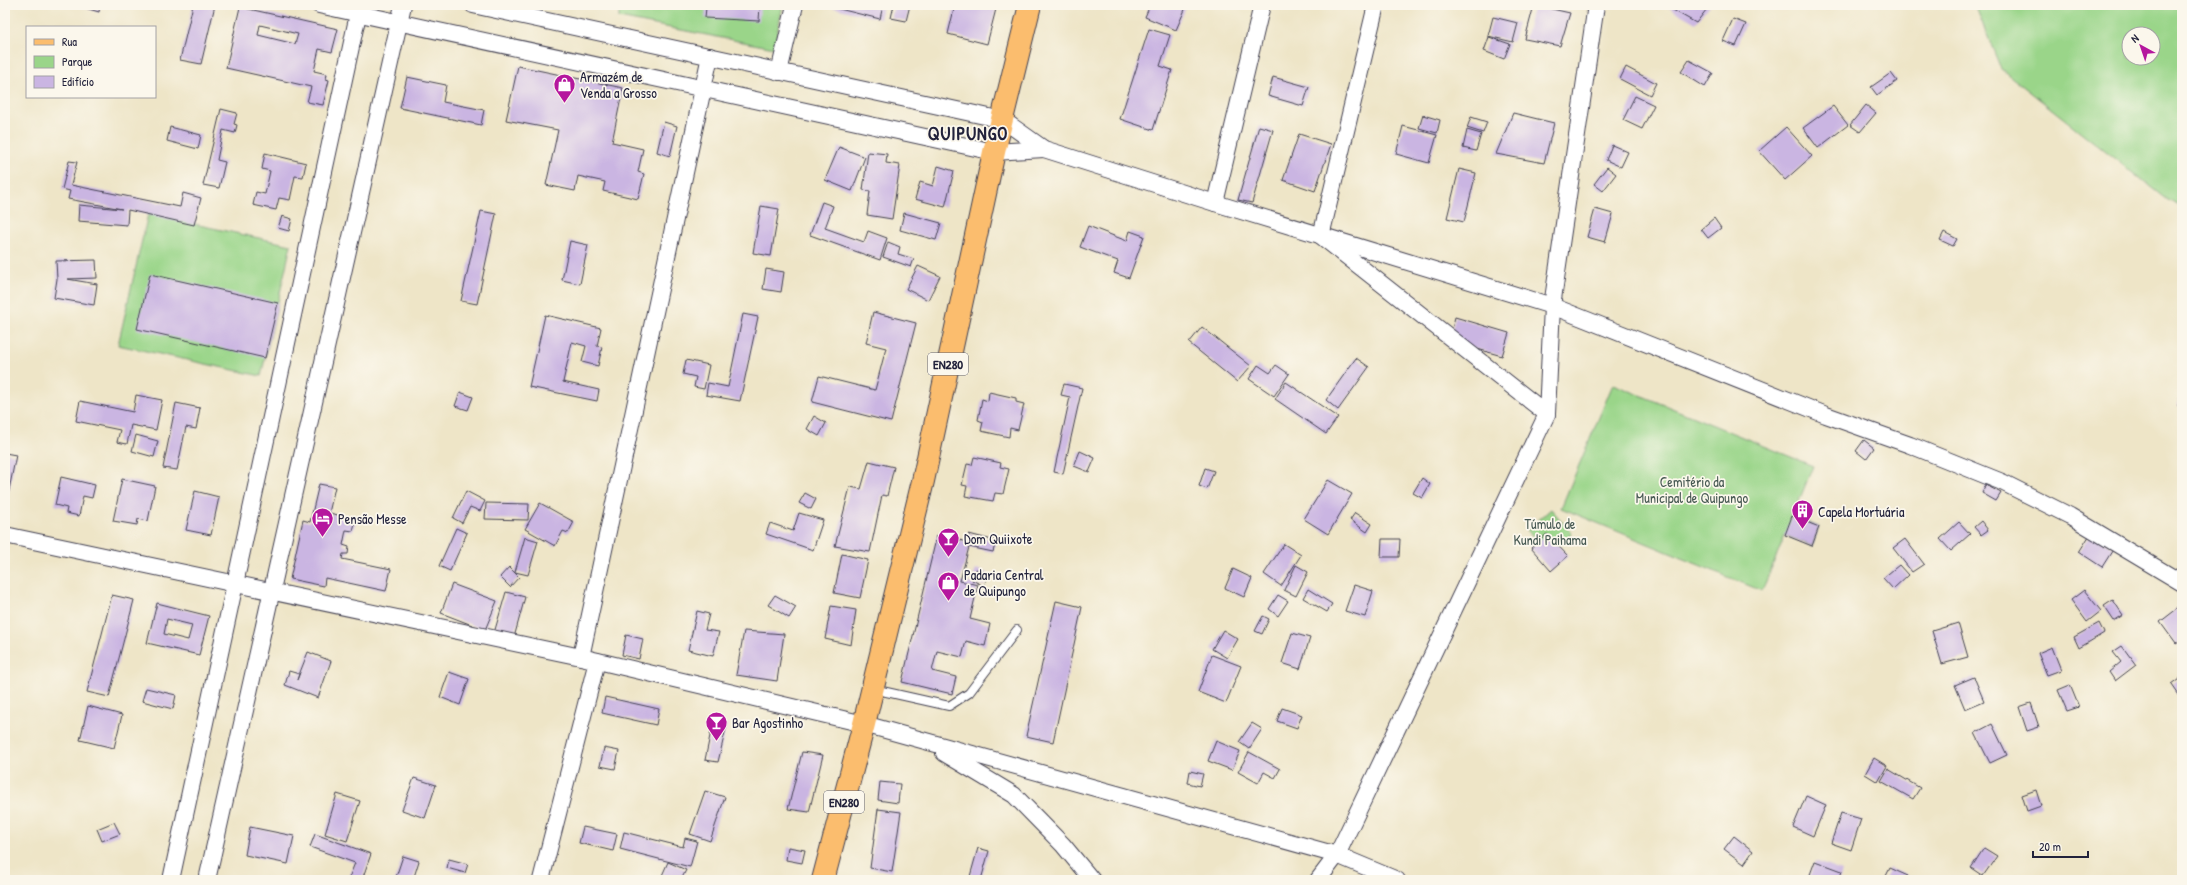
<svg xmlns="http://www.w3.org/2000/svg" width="2187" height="885" font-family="'Patrick Hand',sans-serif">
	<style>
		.green { fill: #9ad589; stroke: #5e7c62; fill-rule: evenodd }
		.building { fill: #cab5e2; fill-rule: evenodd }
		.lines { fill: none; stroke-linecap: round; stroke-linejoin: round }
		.lane-casing { stroke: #413f50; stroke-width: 10 }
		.street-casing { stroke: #413f50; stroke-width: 18 }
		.primary-casing { stroke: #413f50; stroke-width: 24 }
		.lane { stroke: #fff; stroke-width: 8 }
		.street { stroke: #fff; stroke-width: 16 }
		.primary { stroke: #fbbd6e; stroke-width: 22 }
		.labels { text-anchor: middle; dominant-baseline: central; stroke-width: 3.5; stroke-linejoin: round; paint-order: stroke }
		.shield { fill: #fbf7ec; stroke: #636270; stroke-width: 1 }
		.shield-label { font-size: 13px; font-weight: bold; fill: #22223b }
		.poi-label { font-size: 14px; fill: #22223b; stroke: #fbf7ec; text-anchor: start }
		.park-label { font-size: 14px; fill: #465852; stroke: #fbf7ec }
		.district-label { font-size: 18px; font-weight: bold; letter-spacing: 1px; fill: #22223b; stroke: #fbf7ec }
	</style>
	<rect width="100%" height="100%" fill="#fbf7ec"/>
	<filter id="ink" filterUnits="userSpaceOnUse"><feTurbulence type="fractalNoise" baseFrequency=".025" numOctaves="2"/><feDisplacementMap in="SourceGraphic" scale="8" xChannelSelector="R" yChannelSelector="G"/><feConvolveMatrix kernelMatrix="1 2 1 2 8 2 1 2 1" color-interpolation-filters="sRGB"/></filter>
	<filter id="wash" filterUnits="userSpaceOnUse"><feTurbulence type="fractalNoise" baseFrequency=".012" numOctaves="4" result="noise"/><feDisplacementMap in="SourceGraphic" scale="16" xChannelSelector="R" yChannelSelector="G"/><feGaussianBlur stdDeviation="0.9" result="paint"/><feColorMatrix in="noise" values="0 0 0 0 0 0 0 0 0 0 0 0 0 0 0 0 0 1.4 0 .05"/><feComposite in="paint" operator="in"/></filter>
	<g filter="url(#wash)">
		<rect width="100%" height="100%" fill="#eee5c7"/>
		<!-- green -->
		<g class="green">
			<path d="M619 5H783L774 48 619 18Z"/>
			<path d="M1975 5H2182V207L2167 200 2001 69ZM2129 34H2153V58H2129Z"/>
			<path d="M148 214 291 245 261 376 118 345Z"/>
			<path d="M1613 384 1813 466 1793 516 1819 527 1812 546 1785 535 1762 591 1561 508Z"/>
			<path d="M1551 509 1572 533 1549 554 1527 530Z"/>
		</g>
		<g id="blocks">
			<!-- building -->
			<g class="building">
				<path d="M75 5H100L99 12Z"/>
				<path d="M193 5H215L201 64 180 60Z"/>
				<path d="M619 5V10L600 6V5Z"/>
				<path d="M734 5H760L759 21 705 18 706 7 734 8Z"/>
				<path d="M823 5H883L880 19Z"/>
				<path d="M894 5H910L906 21 891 18Z"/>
				<path d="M955 5H997L987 44 948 34Z"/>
				<path d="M1150 5H1187L1176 30 1145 17Z"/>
				<path d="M1534 5 1570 13 1560 46 1525 39Z"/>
				<path d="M1664 5H1710L1696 23Z"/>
				<path d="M240 7 338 29 332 52 319 49 314 71 327 74 326 79 329 80 323 105 307 102 311 87 226 68ZM260 25 298 34 295 44 258 35Z"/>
				<path d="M1493 17 1518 23 1513 42 1488 36Z"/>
				<path d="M1733 19 1746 24 1736 46 1723 41Z"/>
				<path d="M1149 29 1170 35 1160 66 1172 70 1153 130 1120 119Z"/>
				<path d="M1489 37 1510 44 1504 59 1484 51Z"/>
				<path d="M1689 60 1713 73 1705 87 1681 72Z"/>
				<path d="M518 66 623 88 612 142 643 149 638 172 644 174 638 199 603 191 605 182 578 176 575 191 546 185 558 130 506 120Z"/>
				<path d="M1626 67 1656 83 1650 95 1620 79Z"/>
				<path d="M1891 73 1897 81 1877 95 1871 87Z"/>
				<path d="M407 77 446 85 443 102 484 110 481 125 400 108Z"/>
				<path d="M1273 77 1309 87 1303 106 1268 96Z"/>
				<path d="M1635 96 1654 105 1642 129 1623 120Z"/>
				<path d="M1866 105 1876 113 1860 132 1850 125Z"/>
				<path d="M1833 106 1848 125 1818 148 1803 128Z"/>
				<path d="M221 109 237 113 234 124 237 125 235 133 223 130 217 160 225 162 219 188 203 185Z"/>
				<path d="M1513 113 1554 123 1544 163 1496 154Z"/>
				<path d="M1423 115 1440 120 1437 133 1419 128Z"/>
				<path d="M1471 117 1487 122 1483 133 1467 128Z"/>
				<path d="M664 122 677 126 670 156 657 152Z"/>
				<path d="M1259 126 1273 130 1252 203 1238 200Z"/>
				<path d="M1403 126 1437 135 1429 163 1396 154Z"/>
				<path d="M170 127 201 135 198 149 167 141Z"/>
				<path d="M1786 127 1812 156 1785 180 1759 151Z"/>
				<path d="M1467 130 1481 134 1476 151 1463 148Z"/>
				<path d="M1299 134 1331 144 1315 191 1283 180Z"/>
				<path d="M1612 145 1628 152 1621 167 1606 160Z"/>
				<path d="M839 147 865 157 852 191 825 180Z"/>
				<path d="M868 152 887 154 886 163 900 165 892 219 867 215 870 191 863 190Z"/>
				<path d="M265 153 306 163 303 177 295 176 290 200 279 198 276 210 253 205 256 192 265 194 270 171 262 169Z"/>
				<path d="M69 161 77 162 71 185 180 207 183 193 201 198 194 225 128 210 127 225 78 221 79 205 122 209 68 199 70 191 62 189Z"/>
				<path d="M938 166 954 171 945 207 915 199 920 182 933 186Z"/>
				<path d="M1607 167 1616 174 1603 191 1594 184Z"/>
				<path d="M1459 169 1476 173 1464 222 1447 218Z"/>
				<path d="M822 202 833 206 825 228 864 242 868 231 887 238 880 260 810 235Z"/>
				<path d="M761 206 779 209 771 256 753 253Z"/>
				<path d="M1595 209 1613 214 1605 242 1587 237Z"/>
				<path d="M481 211 496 214 477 304 461 301Z"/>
				<path d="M904 213 941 223 936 240 900 230Z"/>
				<path d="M282 216 292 219 289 231 278 228Z"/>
				<path d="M1714 218 1721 228 1708 238 1701 229Z"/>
				<path d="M1088 226 1127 241 1130 231 1144 236 1129 278 1114 273 1118 261 1080 247Z"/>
				<path d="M1944 232 1957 239 1953 246 1940 240Z"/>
				<path d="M570 241 588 245 580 284 562 280Z"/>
				<path d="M888 242 900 247 898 254 914 259 911 267 883 257Z"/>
				<path d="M96 260 97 278 67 279 97 284 94 305 54 298 57 279 56 261Z"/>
				<path d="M918 266 940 276 928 300 906 289Z"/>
				<path d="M766 269 784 272 781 292 763 289Z"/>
				<path d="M150 274 278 303 265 358 137 329Z"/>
				<path d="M873 312 916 323 891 422 812 402 819 376 875 390 886 348 866 343Z"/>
				<path d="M743 314 758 317 740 401 706 395 708 383 728 387Z"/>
				<path d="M545 315 601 328 597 346 602 347 598 366 582 362 586 346 572 342 563 382 599 390 597 401 529 387Z"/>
				<path d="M1455 317 1509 333 1502 356 1449 341Z"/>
				<path d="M1202 327 1251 366 1237 382 1189 343Z"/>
				<path d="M1356 358 1369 367 1338 410 1326 400Z"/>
				<path d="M686 360 709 365 704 389 694 387 696 377 683 374Z"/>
				<path d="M1258 365 1270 373 1276 365 1289 374 1274 396 1249 379Z"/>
				<path d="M1286 382 1338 417 1326 434 1275 399Z"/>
				<path d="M1064 384 1082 388 1063 474 1054 472 1070 397 1061 395Z"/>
				<path d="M2181 390H2182V407L2178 406Z"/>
				<path d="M460 392 473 397 468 410 455 406Z"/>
				<path d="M989 392 1016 398V402L1024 404 1018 430 1010 428 1009 437 981 431 983 422 978 420 982 399 988 401Z"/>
				<path d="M136 395 162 400 156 430 131 425 127 444 117 442 120 430 76 421 80 401 133 412Z"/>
				<path d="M176 403 200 408 196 429 186 427 177 470 163 468Z"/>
				<path d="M814 416 826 423 819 436 807 429Z"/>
				<path d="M136 435 158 441 154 457 132 451Z"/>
				<path d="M1864 440 1874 448 1866 459 1856 451Z"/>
				<path d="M1080 451 1095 458 1089 472 1074 466Z"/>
				<path d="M5 453 16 455 8 495 5 494Z"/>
				<path d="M974 457 1001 463 1000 467 1009 469 1003 494 995 493 993 501 965 496 967 486 962 485 967 464 972 465Z"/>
				<path d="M869 461 894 467 887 496 882 495 870 552 835 546 850 487 861 489Z"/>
				<path d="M1205 468 1214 471 1207 489 1199 486Z"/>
				<path d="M61 477 95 485 92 498 83 496 79 516 66 513 67 508 55 505Z"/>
				<path d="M1422 478 1430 484 1422 498 1413 493Z"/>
				<path d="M122 479 155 486 148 521 138 519 137 525 113 521Z"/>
				<path d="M1328 480 1352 494 1328 534 1304 519Z"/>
				<path d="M319 484 335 487 329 513 356 519 353 531 346 530 343 545 349 547 348 554H343L342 559 391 569 386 591 325 578 324 586 290 579 303 520 310 522Z"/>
				<path d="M1986 485 2001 493 1996 501 1982 493Z"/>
				<path d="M195 491 219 497 211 535 186 530Z"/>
				<path d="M466 491 485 501 480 511 470 507 462 523 453 518Z"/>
				<path d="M805 493 816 499 811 509 799 503Z"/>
				<path d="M486 503 529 504 528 520 485 519Z"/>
				<path d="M540 503 574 522 568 533 563 531 555 546 525 529Z"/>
				<path d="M799 513 823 520 813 550 766 534 770 523 793 531Z"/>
				<path d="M1355 513 1372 524 1367 532 1350 520Z"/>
				<path d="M1792 516 1819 527 1812 546 1785 535Z"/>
				<path d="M1981 521 1988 530 1981 535 1974 527Z"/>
				<path d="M1959 522 1970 534 1951 551 1940 539Z"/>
				<path d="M456 528 467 533 450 571 439 566Z"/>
				<path d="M2091 533 2114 548 2102 567 2079 552Z"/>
				<path d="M969 534 996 541 993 552 969 547 960 581 978 585 970 619 990 624 985 646 966 641 962 657 937 651 932 671 956 677 952 694 902 682 937 535 968 542Z"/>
				<path d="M1547 534 1568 556 1551 571 1531 548Z"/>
				<path d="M525 537 538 541 528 575 515 572Z"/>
				<path d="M1382 539H1400L1399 557H1381Z"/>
				<path d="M1905 539 1924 564 1912 572 1893 548Z"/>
				<path d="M1284 544 1301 555 1281 586 1264 574Z"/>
				<path d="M842 554 868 560 860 598 834 593Z"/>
				<path d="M1296 565 1308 572 1296 596 1284 590Z"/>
				<path d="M1899 565 1908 575 1893 589 1883 578Z"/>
				<path d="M509 567 519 577 510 587 500 577Z"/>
				<path d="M976 569 989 574 984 586 972 580Z"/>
				<path d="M1233 569 1252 578 1244 597 1225 588Z"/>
				<path d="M452 584 497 601 485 630 441 613Z"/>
				<path d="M1354 585 1373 591 1365 617 1345 611Z"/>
				<path d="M1308 589 1332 604 1327 612 1303 598Z"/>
				<path d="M2084 590 2101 611 2087 622 2071 600Z"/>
				<path d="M506 592 525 597 512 645 492 640Z"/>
				<path d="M112 595 134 600 109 697 87 692Z"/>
				<path d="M775 595 796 607 789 618 768 605Z"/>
				<path d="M1278 595 1288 601 1278 616 1269 609Z"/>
				<path d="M2113 600 2123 615 2114 621 2104 606Z"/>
				<path d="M1056 601 1082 607 1053 742 1026 736Z"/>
				<path d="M157 603 209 616 199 655 147 643ZM167 619 192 625 188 640 164 634Z"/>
				<path d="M2182 605V640L2176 644 2160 622Z"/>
				<path d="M831 606 856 610 851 645 825 639Z"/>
				<path d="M697 611 709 614 705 630 719 632 713 656 688 650Z"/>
				<path d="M1263 616 1269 619 1262 634 1255 631Z"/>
				<path d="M1958 623 1968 657 1942 664 1932 631Z"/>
				<path d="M2099 623 2104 633 2079 648 2074 637Z"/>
				<path d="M1223 630 1238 639 1227 658 1212 649Z"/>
				<path d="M744 631 784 634 777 681 736 675Z"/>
				<path d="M1292 633 1310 638 1300 669 1282 663Z"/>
				<path d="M626 635 643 639 639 659 622 655Z"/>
				<path d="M2122 646 2136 665 2115 681 2109 672 2121 662 2113 652Z"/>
				<path d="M2052 647 2061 670 2047 675 2038 653Z"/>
				<path d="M308 652 331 661 318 698 285 685 289 671 299 674 297 680Z"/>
				<path d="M1212 655 1241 666 1226 703 1198 692Z"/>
				<path d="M449 672 469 679 460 705 440 697Z"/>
				<path d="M1974 677 1984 701 1965 709 1955 685Z"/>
				<path d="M2182 677V697L2180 698 2171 685Z"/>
				<path d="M2070 685 2079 707 2067 711 2058 690Z"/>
				<path d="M146 688 176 695 173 709 142 701Z"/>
				<path d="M605 697 659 709 656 725 602 713Z"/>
				<path d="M2031 703 2039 727 2027 731 2019 707Z"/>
				<path d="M88 706 122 715 114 748 80 740Z"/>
				<path d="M1282 708 1302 715 1297 728 1277 721Z"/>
				<path d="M713 721 727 724 718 762 705 760Z"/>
				<path d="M1252 723 1262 729 1249 749 1239 742Z"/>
				<path d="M1992 724 2007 755 1990 763 1975 733Z"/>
				<path d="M1216 741 1240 751 1232 770 1208 761Z"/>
				<path d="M604 748 619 751 615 769 600 766Z"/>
				<path d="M802 752 823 755 809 812 788 809Z"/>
				<path d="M1249 752 1280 769 1275 778 1264 772 1258 783 1238 772Z"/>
				<path d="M1874 758 1887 766 1878 782 1865 774Z"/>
				<path d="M1888 769 1920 788 1913 799 1881 781Z"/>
				<path d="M1190 771 1203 774 1200 786 1188 783Z"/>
				<path d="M414 778 436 785 425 818 402 810Z"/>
				<path d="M880 782 900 784 898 803 878 800Z"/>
				<path d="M2036 790 2041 806 2027 811 2022 795Z"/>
				<path d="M705 791 725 797 710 841 690 834Z"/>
				<path d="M337 794 360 801 347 841 325 834Z"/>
				<path d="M1806 796 1826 805 1813 836 1793 827Z"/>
				<path d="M878 809 901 812 892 872 870 868Z"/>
				<path d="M1841 813 1861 819 1851 850 1831 843Z"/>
				<path d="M114 822 120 834 102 841 97 829Z"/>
				<path d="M250 827 294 836 288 864 245 855Z"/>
				<path d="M583 827 617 834 613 851 579 843Z"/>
				<path d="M624 832 683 847 685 838 697 841 690 867 620 849Z"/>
				<path d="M315 834 371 854 362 880H348L355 863 310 847Z"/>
				<path d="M1734 836 1753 851 1744 864 1724 849Z"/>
				<path d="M788 847 805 850 802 863 786 860Z"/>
				<path d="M978 848 989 851 981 880H969Z"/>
				<path d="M1984 848 1997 856 1983 876 1971 868Z"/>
				<path d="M403 856 419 861 413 880H395Z"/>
				<path d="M449 859 468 864 465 873 447 868Z"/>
				<path d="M1815 861 1842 871 1839 880H1808Z"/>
				<path d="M668 862 686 870 681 880H660Z"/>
				<path d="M1890 868 1908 876 1906 880H1884Z"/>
			</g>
		</g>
	</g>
	<g filter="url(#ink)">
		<use href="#blocks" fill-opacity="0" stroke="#413f50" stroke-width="1"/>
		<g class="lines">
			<defs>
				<path id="lane" d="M873 689 949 706 969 693 1017 630"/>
				<g id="street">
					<path d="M319 5 994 152 1044 149"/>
					<path d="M473 5 1003 120 1044 149 1215 203 1262 5"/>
					<path d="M1376 5 1321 236 1547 414"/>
					<path d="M779 72 795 5"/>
					<path d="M1215 203 1552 306 1826 415 1910 445 2002 482 2070 516 2182 583"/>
					<path d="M5 535 581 657 864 724 1337 855 1397 880"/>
					<path d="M581 657 710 56"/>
					<path d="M944 753 1014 795 1063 845 1092 880"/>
					<path d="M171 880 360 5"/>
					<path d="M207 880 403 5"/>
					<path d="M541 880 597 661"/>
					<path d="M1318 880 1337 855 1547 414 1552 306 1596 5"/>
				</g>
				<path id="primary" d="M823 880 864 724 923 481 994 152 1030 5"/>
			</defs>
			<!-- lane casing -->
			<use href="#lane" class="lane-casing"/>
			<!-- street casing -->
			<use href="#street" class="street-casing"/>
			<!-- primary casing -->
			<use href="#primary" class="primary-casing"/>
			<!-- lane -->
			<use href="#lane" class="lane"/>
			<!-- street -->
			<use href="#street" class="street"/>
			<!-- primary -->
			<use href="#primary" class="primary"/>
		</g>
	</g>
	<!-- icons -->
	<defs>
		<symbol id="shop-pin" viewBox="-11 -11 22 30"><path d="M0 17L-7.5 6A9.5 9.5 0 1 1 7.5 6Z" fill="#b5179e" stroke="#fbf7ec"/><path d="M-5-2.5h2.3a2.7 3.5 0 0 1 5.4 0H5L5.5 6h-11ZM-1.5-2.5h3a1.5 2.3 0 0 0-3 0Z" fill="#fff"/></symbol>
		<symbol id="building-pin" viewBox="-11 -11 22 30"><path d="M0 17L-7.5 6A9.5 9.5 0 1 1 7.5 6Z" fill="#b5179e" stroke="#fbf7ec"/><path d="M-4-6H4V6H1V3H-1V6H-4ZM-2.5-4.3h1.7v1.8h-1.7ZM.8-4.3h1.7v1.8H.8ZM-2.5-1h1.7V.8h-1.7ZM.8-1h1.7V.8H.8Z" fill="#fff"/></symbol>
		<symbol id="hotel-pin" viewBox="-11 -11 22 30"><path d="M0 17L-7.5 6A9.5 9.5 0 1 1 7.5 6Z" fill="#b5179e" stroke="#fbf7ec"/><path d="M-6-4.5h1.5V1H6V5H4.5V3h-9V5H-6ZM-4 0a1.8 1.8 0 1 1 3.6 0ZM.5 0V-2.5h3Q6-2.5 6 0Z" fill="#fff"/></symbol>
		<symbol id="bar-pin" viewBox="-11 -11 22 30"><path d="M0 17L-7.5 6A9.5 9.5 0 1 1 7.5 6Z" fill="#b5179e" stroke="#fbf7ec"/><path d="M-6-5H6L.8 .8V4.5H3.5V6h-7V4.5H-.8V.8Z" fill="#fff"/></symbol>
	</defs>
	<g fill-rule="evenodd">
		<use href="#shop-pin" x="552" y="72" width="25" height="34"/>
		<use href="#building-pin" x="1790" y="498" width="25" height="34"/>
		<use href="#hotel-pin" x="310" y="506" width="25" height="34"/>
		<use href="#bar-pin" x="936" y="526" width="25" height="34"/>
		<use href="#shop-pin" x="936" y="570" width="25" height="34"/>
		<use href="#bar-pin" x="704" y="710" width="25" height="34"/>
	</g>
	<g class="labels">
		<!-- shield labels -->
		<g class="shield">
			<rect x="928" y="353" width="40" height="22" rx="3"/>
			<rect x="824" y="791" width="40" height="22" rx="3"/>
		</g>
		<g class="shield-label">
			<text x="948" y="364">EN280</text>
			<text x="844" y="802">EN280</text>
		</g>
		<!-- poi labels -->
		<g class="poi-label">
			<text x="580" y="76">Armazém de<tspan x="580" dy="16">Venda a Grosso</tspan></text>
			<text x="1818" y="511">Capela Mortuária</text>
			<text x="338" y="518">Pensão Messe</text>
			<text x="964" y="538">Dom Quiixote</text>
			<text x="964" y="574">Padaria Central<tspan x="964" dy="16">de Quipungo</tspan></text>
			<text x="732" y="722">Bar Agostinho</text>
		</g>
		<!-- park labels -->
		<g class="park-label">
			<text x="1692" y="481">Cemitério da<tspan x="1692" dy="16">Municipal de Quipungo</tspan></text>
			<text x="1550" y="523">Túmulo de<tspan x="1550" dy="16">Kundi Paihama</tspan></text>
		</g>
		<!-- district labels -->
		<g class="district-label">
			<text x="968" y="133">QUIPUNGO</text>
		</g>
	</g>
	<!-- margin -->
	<rect width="2187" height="885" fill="none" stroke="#fbf7ec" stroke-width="20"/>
	<!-- legend -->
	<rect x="26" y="26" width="130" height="72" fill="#fbf7ec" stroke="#a4a2a5"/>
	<rect x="34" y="39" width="20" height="6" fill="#fbbd6e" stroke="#a4a2a5"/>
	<text x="62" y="46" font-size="12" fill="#22223b">Rua</text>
	<rect x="34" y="56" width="20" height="12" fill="#9ad589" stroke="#a4a2a5"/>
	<text x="62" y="66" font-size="12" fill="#22223b">Parque</text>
	<rect x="34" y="76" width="20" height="12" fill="#cab5e2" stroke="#a4a2a5"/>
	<text x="62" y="86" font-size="12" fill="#22223b">Edifício</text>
	<!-- north arrow -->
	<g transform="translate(2141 46) rotate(320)"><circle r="19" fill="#fbf7ec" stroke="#a4a2a5"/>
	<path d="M0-3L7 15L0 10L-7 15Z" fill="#b5179e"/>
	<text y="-6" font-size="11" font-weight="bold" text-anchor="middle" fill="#22223b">N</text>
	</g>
	<!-- scale -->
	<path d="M2033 851v6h55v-6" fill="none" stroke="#22223b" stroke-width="2"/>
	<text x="2039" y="851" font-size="12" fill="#22223b" stroke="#fbf7ec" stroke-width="3" paint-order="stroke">20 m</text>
</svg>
